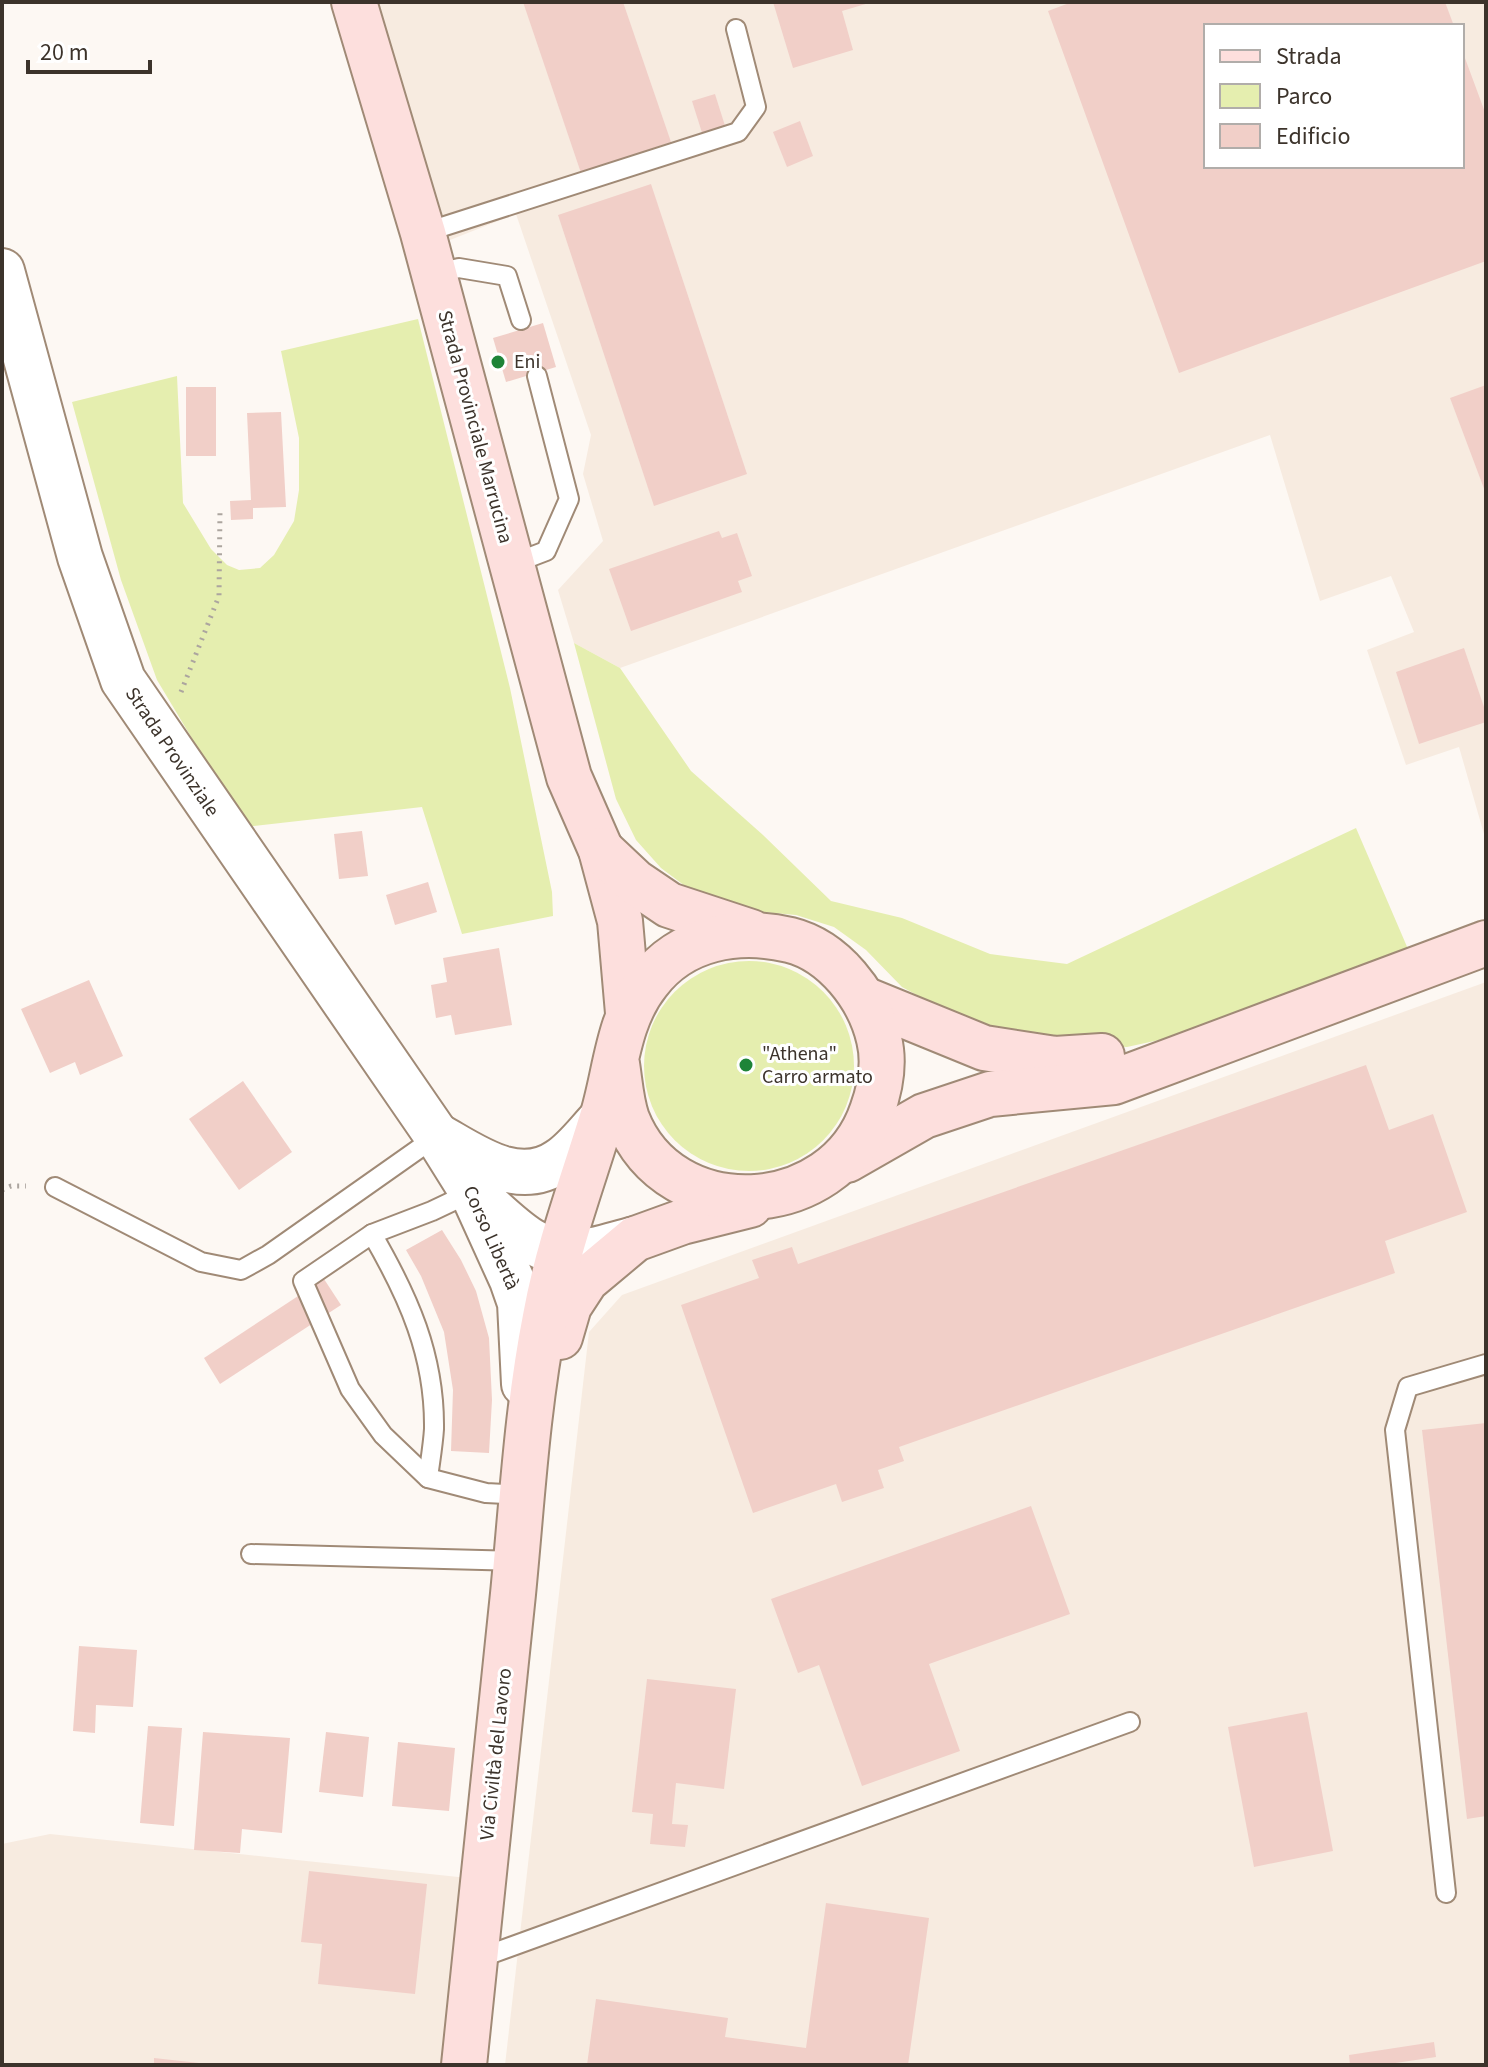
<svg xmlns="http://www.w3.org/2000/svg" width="1488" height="2067" font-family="'Source Sans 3',sans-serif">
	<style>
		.built { fill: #f7ebe0; fill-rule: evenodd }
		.green { fill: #e5eeaf }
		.building { fill: #f1cfc8 }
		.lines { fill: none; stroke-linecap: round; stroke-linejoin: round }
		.service-casing { stroke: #a08a76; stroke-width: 22 }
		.tertiary-casing { stroke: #a08a76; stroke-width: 48 }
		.secondary-casing { stroke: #a08a76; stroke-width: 48 }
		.path { stroke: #aca59f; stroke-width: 5; stroke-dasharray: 2 6; stroke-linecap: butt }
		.service { stroke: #fff; stroke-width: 18 }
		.tertiary { stroke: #fff; stroke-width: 44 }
		.secondary { stroke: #fddfdd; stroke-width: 44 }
		.poi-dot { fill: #1e8438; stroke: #fff; stroke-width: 3 }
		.labels { text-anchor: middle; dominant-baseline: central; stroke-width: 6; stroke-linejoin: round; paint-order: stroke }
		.poi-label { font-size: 20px; fill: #3c332b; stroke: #fff; text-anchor: start }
		.street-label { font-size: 20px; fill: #3c332b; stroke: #fff }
	</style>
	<rect width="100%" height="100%" fill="#fdf8f3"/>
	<!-- built -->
	<g class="built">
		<path d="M377 2H1486V841L1459 747 1406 765 1367 650 1414 632 1391 576 1320 601 1270 435 620 668 574 643 558 590 603 541 583 474 591 435 516 214 450 240ZM1206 26H1462V166H1206Z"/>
		<path d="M1486 982V2065H505L589 1332 622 1295Z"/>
		<path d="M50 1834 468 1878 449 2065H2V1844Z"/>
	</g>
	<!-- green -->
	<g class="green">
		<path d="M418 319 510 688 552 892 553 916 462 934 422 807 245 827 157 680 121 580 72 402 177 376 183 503 211 549 227 565 239 570 260 568 274 555 294 521 299 490V438L281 351Z"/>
		<path d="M574 643 620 668 691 771 763 835 831 901 902 918 990 954 1067 964 1356 828 1411 956 1205 1030 1127 1047 1027 1044 970 1024 902 987 866 950 834 927 796 915 751 911 689 889 661 868 636 840 616 799Z"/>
		<circle cx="749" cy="1066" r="105"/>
	</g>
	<!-- building -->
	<g class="building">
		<path d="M523 2H623L671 142 581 173Z"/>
		<path d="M773 2H869V3L842 11 853 50 793 68Z"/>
		<path d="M1072 2H1445L1454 26H1206V166H1462V50L1486 115V261L1179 373 1048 11Z"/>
		<path d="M715 94 726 129 703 136 692 101Z"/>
		<path d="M800 121 813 156 787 167 773 132Z"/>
		<path d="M651 184 747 474 654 506 558 215Z"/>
		<path d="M543 323 556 367 506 382 493 338Z"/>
		<path d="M1486 385V494L1450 398Z"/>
		<rect x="186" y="387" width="30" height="69"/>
		<path d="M281 412 286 507 253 508V519L231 520 230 501 251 500 247 413Z"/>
		<path d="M719 531 722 538 737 533 752 576 738 581 742 592 631 631 609 569Z"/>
		<path d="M1464 648 1486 713V722L1419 744 1396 672Z"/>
		<path d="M362 831 368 876 339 879 334 834Z"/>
		<path d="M428 882 437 912 395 925 386 895Z"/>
		<path d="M499 948 512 1025 455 1035 451 1015 436 1018 431 985 447 982 443 958Z"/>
		<path d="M89 980 123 1056 80 1075 75 1062 50 1073 21 1009Z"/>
		<path d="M1366 1065 1389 1130 1433 1114 1467 1212 1385 1241 1395 1273 899 1447 904 1461 878 1470 884 1488 842 1502 836 1484 753 1513 681 1305 759 1278 752 1260 792 1247 798 1264Z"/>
		<path d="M243 1081 292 1152 239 1190 189 1119Z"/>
		<path d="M442 1230 461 1260 476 1291 489 1338 492 1400 489 1453 451 1451 453 1390 444 1332 421 1276 406 1250Z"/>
		<path d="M324 1279 341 1305 220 1384 204 1358Z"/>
		<path d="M1486 1423V1816L1467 1819 1422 1430Z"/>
		<path d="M1031 1506 1070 1614 929 1664 960 1751 862 1786 819 1665 798 1673 771 1599Z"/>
		<path d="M79 1646 137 1650 133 1707 96 1705 95 1733 73 1731Z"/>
		<path d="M647 1679 736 1689 724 1789 676 1783 672 1824 688 1825 685 1847 650 1844 653 1814 632 1812Z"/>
		<path d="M1307 1712 1333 1851 1254 1867 1228 1727Z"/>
		<path d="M148 1726 182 1728 174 1826 140 1823Z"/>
		<path d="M203 1732 290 1738 282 1833 242 1829 240 1853 194 1850Z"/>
		<path d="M326 1732 369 1737 363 1797 319 1792Z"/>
		<path d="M398 1742 455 1748 449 1811 392 1806Z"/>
		<path d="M309 1871 427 1884 415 1994 318 1984 322 1944 301 1942Z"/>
		<path d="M826 1903 929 1918 908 2065H587L596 1999 728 2018 725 2037 806 2048Z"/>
		<path d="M1434 2042 1436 2057 1382 2065H1350L1349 2055Z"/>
		<path d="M154 2058 199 2063V2065H154Z"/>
	</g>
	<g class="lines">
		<defs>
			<g id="service">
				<path d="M423 233 738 132 756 107 736 29"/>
				<path d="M434 274 459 268 507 276 521 320"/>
				<path d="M512 564 546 551 569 499 537 376"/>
				<path d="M55 1187 201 1262 241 1270 268 1255 437 1136"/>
				<path d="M472 1192 432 1211 372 1234 303 1281 350 1389 383 1435 428 1478 486 1493 523 1495"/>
				<path d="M372 1234C408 1296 435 1355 434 1429 433 1445 430 1462 428 1478"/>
				<path d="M251 1554 516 1561"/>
				<path d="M1446 1893 1395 1430 1408 1387 1486 1364"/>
				<path d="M477 1959 1130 1722"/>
			</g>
			<g id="tertiary">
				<path d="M2 271 80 557 123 680 437 1136 472 1192 512 1280 520 1303 524 1384"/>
				<path d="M440 1137C475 1157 519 1189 559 1161 576 1150 589 1131 603 1117"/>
				<path d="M483 1201C508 1223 537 1255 573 1253 594 1252 615 1244 635 1239"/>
			</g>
			<g id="secondary">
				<path d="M354 2 423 233 569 777 601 850 620 921 628 1013"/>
				<path d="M601 850 635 882 669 905 751 932"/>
				<path d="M864 999 984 1048 1055 1059 1102 1056"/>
				<path d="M847 1160 924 1116 990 1094 1114 1082 1486 943"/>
				<path d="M560 1337 569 1306 586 1280 635 1239 682 1222 750 1205"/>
				<path d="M464 2065C480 1908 496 1751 513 1594 522 1502 527 1408 545 1317 557 1250 581 1186 601 1121 616 1075 616 1022 648 982 682 937 738 928 790 940 834 951 869 996 879 1039 885 1063 880 1089 872 1111 835 1220 670 1229 627 1119 621 1102 620 1083 617 1064"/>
			</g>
		</defs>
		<!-- service casing -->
		<use href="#service" class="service-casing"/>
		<!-- tertiary casing -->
		<use href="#tertiary" class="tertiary-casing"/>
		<!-- secondary casing -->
		<use href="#secondary" class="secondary-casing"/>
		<!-- path -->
		<g class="path">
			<path d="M181 692 219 596 220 510"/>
			<path d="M2 1190 11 1186H26"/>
		</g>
		<!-- service -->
		<use href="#service" class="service"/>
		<!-- tertiary -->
		<use href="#tertiary" class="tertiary"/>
		<!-- secondary -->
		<use href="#secondary" class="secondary"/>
	</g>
	<!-- markers -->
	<g class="poi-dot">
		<circle cx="498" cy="362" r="8"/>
		<circle cx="746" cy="1065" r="8"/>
	</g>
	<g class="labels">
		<!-- poi labels -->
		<g class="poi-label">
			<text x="514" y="362">Eni</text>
			<text x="762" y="1054">"Athena"<tspan x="762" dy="23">Carro armato</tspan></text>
		</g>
		<!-- street labels -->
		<g class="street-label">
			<text transform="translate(475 427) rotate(75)">Strada Provinciale Marrucina</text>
			<text transform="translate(172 752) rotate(56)">Strada Provinziale</text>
			<text transform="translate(491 1238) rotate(66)">Corso Libertà</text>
			<text transform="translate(496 1754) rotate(-84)">Via Civiltà del Lavoro</text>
		</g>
	</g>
	<!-- border -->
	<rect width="1488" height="2067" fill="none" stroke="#3c332b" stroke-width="8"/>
	<!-- legend -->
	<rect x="1204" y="24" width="260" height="144" fill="#ffffff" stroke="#b1adaa" stroke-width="2"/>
	<rect x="1220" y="50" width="40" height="12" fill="#fddfdd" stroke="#b1adaa" stroke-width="2"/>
	<text x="1276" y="64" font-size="24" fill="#3c332b">Strada</text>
	<rect x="1220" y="84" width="40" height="24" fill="#e5eeaf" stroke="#b1adaa" stroke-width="2"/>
	<text x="1276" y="104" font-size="24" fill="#3c332b">Parco</text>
	<rect x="1220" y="124" width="40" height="24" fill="#f1cfc8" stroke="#b1adaa" stroke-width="2"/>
	<text x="1276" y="144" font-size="24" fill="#3c332b">Edificio</text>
	<!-- scale -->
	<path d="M28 60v12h122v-12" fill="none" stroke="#3c332b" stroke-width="4"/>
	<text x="40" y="60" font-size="24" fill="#3c332b" stroke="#ffffff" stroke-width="6" paint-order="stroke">20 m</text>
</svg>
